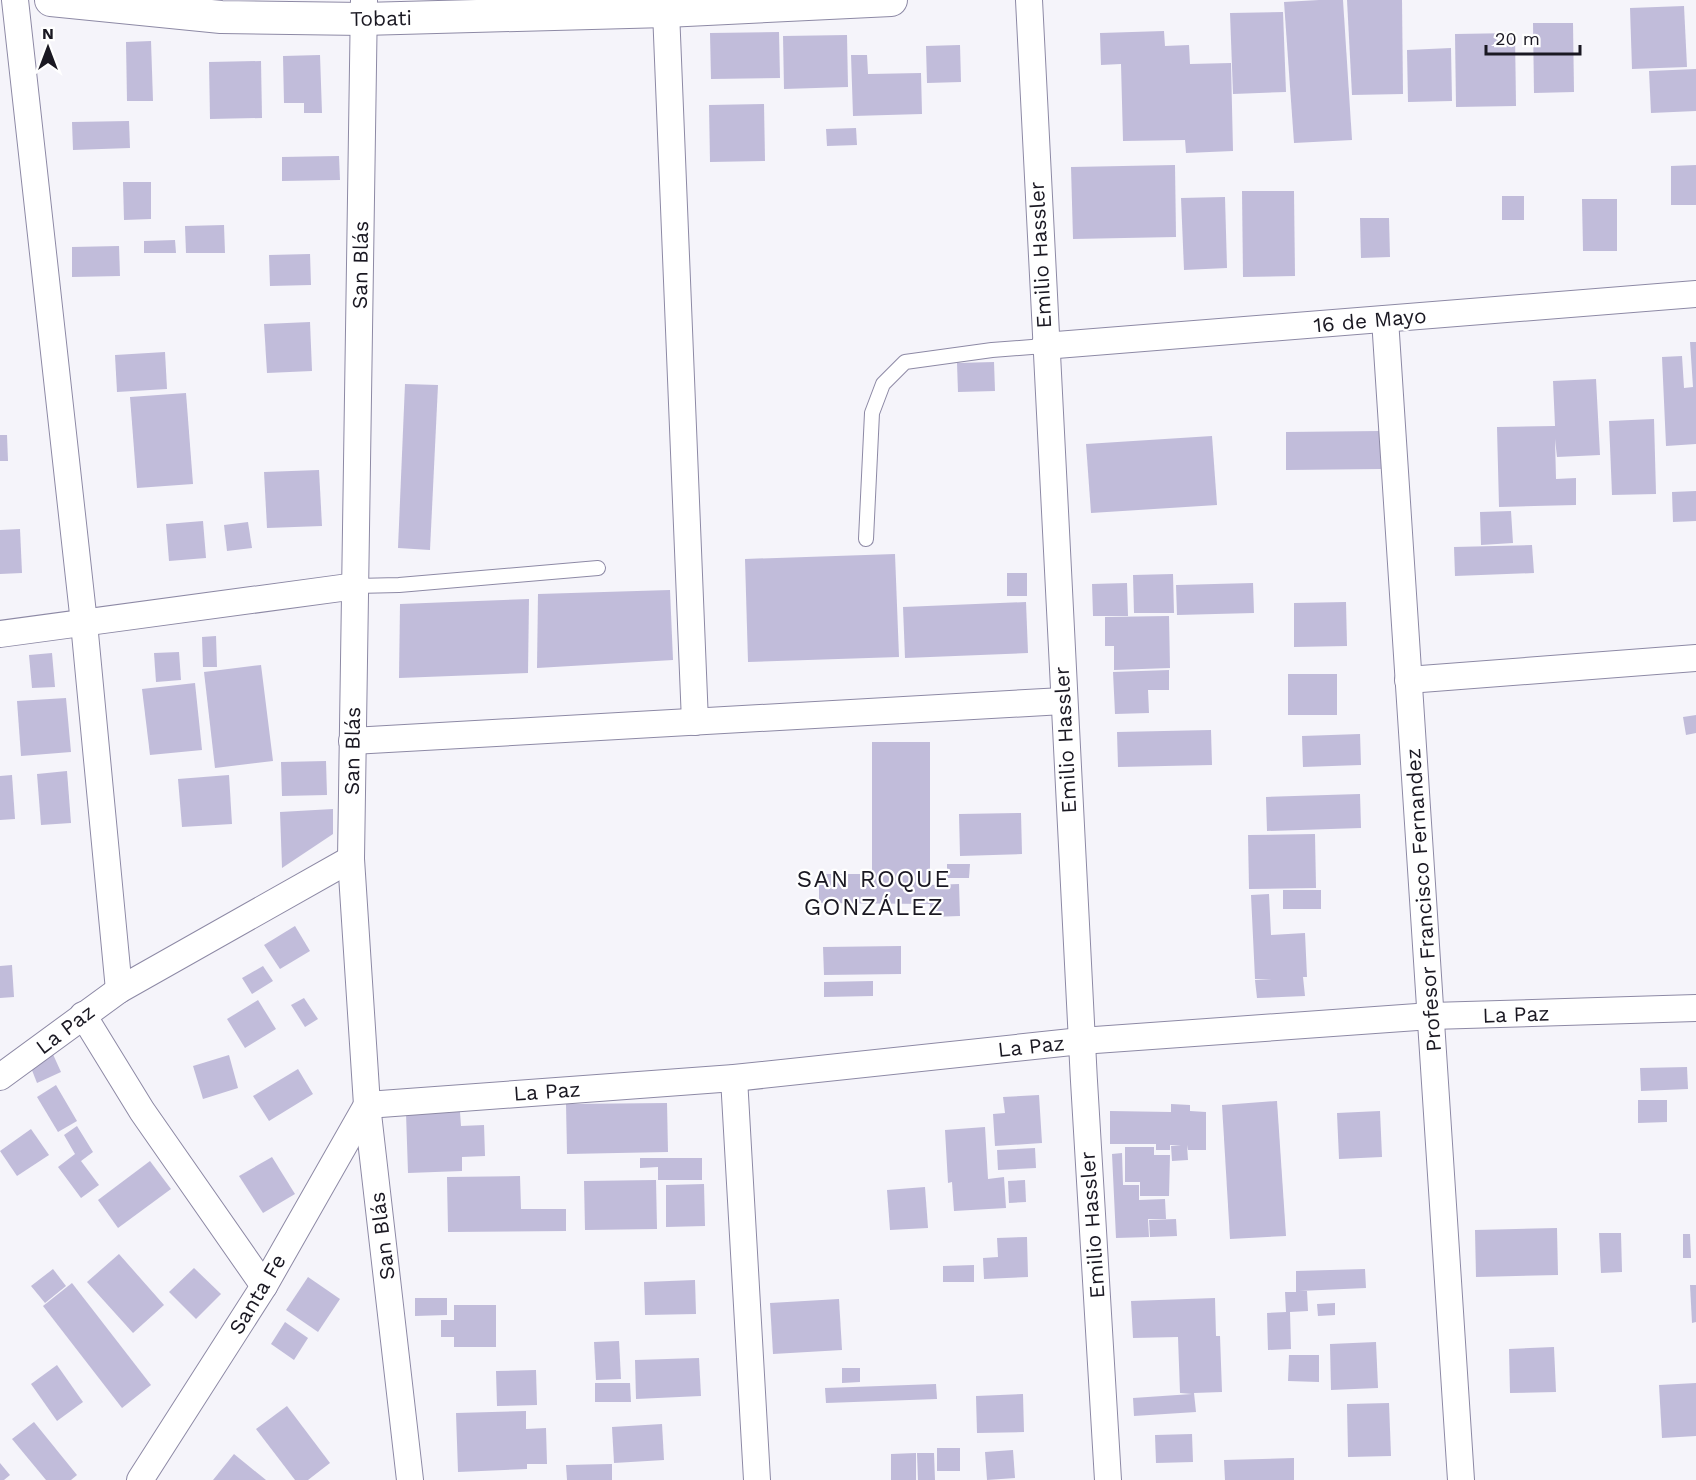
<svg xmlns="http://www.w3.org/2000/svg" width="1696" height="1480" font-family="'Work Sans',sans-serif">
	<style>
		.building { fill: #c1bcda }
		.lines { fill: none; stroke-linecap: round; stroke-linejoin: round }
		.service-casing { stroke: #8d89a5; stroke-width: 16 }
		.minor-casing { stroke: #8d89a5; stroke-width: 28 }
		.tertiary-casing { stroke: #8d89a5; stroke-width: 34 }
		.service { stroke: #fff; stroke-width: 14 }
		.minor { stroke: #fff; stroke-width: 26 }
		.tertiary { stroke: #fff; stroke-width: 32 }
		.labels { text-anchor: middle; dominant-baseline: central; stroke-width: 4.5; stroke-linejoin: round; paint-order: stroke }
		.street-label { font-size: 21px; fill: #1a1822; stroke: #fff }
		.quarter-label { font-size: 24px; letter-spacing: 1.5px; fill: #1a1822; stroke: #fff }
	</style>
	<rect width="100%" height="100%" fill="#f5f4fa"/>
	<!-- building -->
	<g class="building">
		<path d="M1319 0H1343L1352 140 1294 143 1284 2Z"/>
		<path d="M1347 0H1402L1403 94 1352 95Z"/>
		<path d="M1684 6 1687 67 1632 69 1630 8Z"/>
		<path d="M1283 12 1286 92 1233 94 1230 13Z"/>
		<path d="M1533 23H1573L1574 92 1534 93Z"/>
		<path d="M1164 31 1165 46 1189 45 1190 64 1231 63 1233 151 1186 153 1185 140 1123 141 1121 64 1101 65 1100 33Z"/>
		<path d="M779 32 780 78 711 79 710 33Z"/>
		<path d="M1515 33 1516 106 1456 107 1455 34Z"/>
		<path d="M847 35 848 87 784 89 783 36Z"/>
		<path d="M151 41 153 101H127L126 42Z"/>
		<path d="M960 45 961 82 927 83 926 46Z"/>
		<path d="M1451 48 1452 101 1408 102 1407 50Z"/>
		<path d="M320 55 322 113H304V103H284L283 56Z"/>
		<path d="M851 55H867L868 74 921 73 922 114 853 116Z"/>
		<path d="M261 61 262 118 210 119 209 62Z"/>
		<path d="M1696 69V111L1651 113 1649 71Z"/>
		<path d="M764 104 765 161 710 162 709 105Z"/>
		<path d="M129 121 130 148 73 150 72 122Z"/>
		<path d="M856 128 857 145 827 146 826 129Z"/>
		<path d="M339 156 340 180 282 181V157Z"/>
		<path d="M1175 165 1176 237 1073 239 1071 167Z"/>
		<path d="M1696 165V205H1671V166Z"/>
		<path d="M123 182H151V219L124 220Z"/>
		<path d="M1242 191H1294L1295 276 1243 277Z"/>
		<rect x="1502" y="196" width="22" height="24"/>
		<path d="M1225 197 1227 268 1184 270 1181 198Z"/>
		<path d="M1582 199H1617V251H1583Z"/>
		<path d="M1360 218H1389L1390 257 1361 258Z"/>
		<path d="M224 225 225 253H186L185 226Z"/>
		<path d="M175 240 176 253H144V241Z"/>
		<path d="M119 246 120 276 72 277V247Z"/>
		<path d="M310 254 311 285 270 286 269 255Z"/>
		<path d="M310 322 312 371 267 373 264 324Z"/>
		<path d="M1690 342H1696V444L1666 446 1662 357 1682 356 1684 388 1693 387Z"/>
		<path d="M165 352 167 389 117 392 115 355Z"/>
		<path d="M994 362 995 391 958 392 957 363Z"/>
		<path d="M1596 379 1600 455 1557 457 1555 439 1556 479 1576 478V505L1499 507 1497 427 1555 426 1553 381Z"/>
		<path d="M405 384 438 385 430 550 398 548Z"/>
		<path d="M186 393 193 484 137 488 130 397Z"/>
		<path d="M1654 419 1656 494 1612 495 1609 421Z"/>
		<path d="M1380 431 1381 469 1286 470V432Z"/>
		<path d="M0 435H7L8 461H0Z"/>
		<path d="M1212 436 1217 505 1091 513 1086 444Z"/>
		<path d="M319 470 322 526 267 528 264 472Z"/>
		<path d="M1696 491V521L1673 522 1672 492Z"/>
		<path d="M1511 511 1513 543 1481 545 1480 512Z"/>
		<path d="M203 521 206 558 169 561 166 524Z"/>
		<path d="M248 522 252 548 227 551 224 525Z"/>
		<path d="M20 529 22 573 0 574V530Z"/>
		<path d="M1532 545 1534 573 1455 576 1454 547Z"/>
		<path d="M895 554 899 657 748 662 745 559Z"/>
		<rect x="1007" y="573" width="20" height="23"/>
		<path d="M1173 574 1174 613H1134L1133 575Z"/>
		<path d="M1127 583 1128 616H1093L1092 584Z"/>
		<path d="M1253 583 1254 613 1177 615 1176 585Z"/>
		<path d="M670 590 673 660 537 668 538 594Z"/>
		<path d="M529 599 528 673 399 678 400 604Z"/>
		<path d="M1026 602 1028 653 905 658 903 607Z"/>
		<path d="M1346 602 1347 646 1294 647V603Z"/>
		<path d="M1169 616 1170 668 1114 670V646H1105V617Z"/>
		<path d="M216 636 217 667H203L202 637Z"/>
		<path d="M179 652 181 680 156 682 154 653Z"/>
		<path d="M52 653 55 687 32 688 29 655Z"/>
		<path d="M261 665 273 761 215 768 204 672Z"/>
		<path d="M1169 670V690H1148L1149 713 1115 714 1113 672Z"/>
		<rect x="1288" y="674" width="49" height="41"/>
		<path d="M195 683 202 750 150 755 142 689Z"/>
		<path d="M66 698 71 752 21 756 17 701Z"/>
		<path d="M1696 715V733L1686 735 1683 717Z"/>
		<path d="M1211 730 1212 765 1118 767 1117 732Z"/>
		<path d="M1360 734 1361 765 1303 767 1302 736Z"/>
		<path d="M872 742H930V885L959 884 960 916 931 917 930 904 819 903V874H872Z"/>
		<path d="M326 761 327 795 282 796 281 762Z"/>
		<path d="M67 771 71 823 41 825 37 774Z"/>
		<path d="M12 775 15 819 0 820V776Z"/>
		<path d="M229 775 232 824 182 827 178 779Z"/>
		<path d="M1360 794 1361 828 1267 831 1266 797Z"/>
		<path d="M333 809V834L282 868 280 812Z"/>
		<path d="M1021 813 1022 854 960 856 959 814Z"/>
		<path d="M1315 834 1316 888 1249 889 1248 835Z"/>
		<path d="M947 864H970L969 878H947Z"/>
		<rect x="1283" y="890" width="38" height="19"/>
		<path d="M1269 894 1271 935 1305 933 1307 977H1303L1305 996 1257 998 1255 980 1272 979H1255L1251 895Z"/>
		<path d="M295 926 310 951 280 969 264 945Z"/>
		<path d="M901 946V974L824 975 823 947Z"/>
		<path d="M12 965 14 997 0 998V966Z"/>
		<path d="M263 966 273 981 252 994 242 978Z"/>
		<path d="M873 981V996L824 997V982Z"/>
		<path d="M304 998 318 1019 305 1027 291 1005Z"/>
		<path d="M258 1000 276 1029 245 1048 227 1019Z"/>
		<path d="M51 1050 61 1072 37 1083 28 1060Z"/>
		<path d="M229 1055 238 1088 203 1099 193 1066Z"/>
		<path d="M1687 1067 1688 1089 1641 1091 1640 1068Z"/>
		<path d="M298 1069 313 1094 269 1121 253 1096Z"/>
		<path d="M56 1085 77 1121 58 1132 37 1097Z"/>
		<path d="M1039 1095 1042 1143 995 1146 993 1114 1005 1113 1003 1097Z"/>
		<path d="M1638 1100H1667V1122L1638 1123Z"/>
		<path d="M1277 1101 1286 1236 1230 1239 1222 1105Z"/>
		<path d="M667 1103 668 1152 567 1154 566 1104Z"/>
		<path d="M1171 1104 1190 1105V1111L1206 1112V1150H1188L1187 1145 1188 1160 1172 1161 1171 1146 1181 1145H1170V1150H1156V1144H1110V1111L1171 1112Z"/>
		<path d="M1380 1111 1382 1157 1339 1159 1337 1113Z"/>
		<path d="M460 1112 461 1126 484 1125 485 1156 462 1157V1171L408 1173 406 1113Z"/>
		<path d="M77 1126 93 1152 81 1161 99 1185 81 1198 58 1167 75 1154 64 1135Z"/>
		<path d="M985 1127 988 1179 1004 1177 1006 1208 954 1211 952 1182 948 1183 945 1130Z"/>
		<path d="M31 1129 49 1155 17 1176 0 1151Z"/>
		<path d="M1125 1147H1154V1155H1170L1169 1196H1140V1182H1125Z"/>
		<path d="M1035 1148 1036 1168 998 1170 997 1150Z"/>
		<path d="M1122 1153 1123 1185H1139V1200L1165 1199 1166 1219H1148L1149 1237 1116 1238 1112 1154Z"/>
		<path d="M272 1157 295 1194 263 1213 239 1176Z"/>
		<path d="M640 1158H702V1180H658V1167L640 1168Z"/>
		<path d="M150 1161 171 1189 118 1228 98 1200Z"/>
		<path d="M520 1176 521 1209H566V1231L448 1232 447 1177Z"/>
		<path d="M656 1180 657 1229 585 1230 584 1181Z"/>
		<path d="M1025 1180 1026 1202 1009 1203 1008 1181Z"/>
		<path d="M704 1184 705 1226 666 1227V1185Z"/>
		<path d="M925 1187 928 1228 890 1230 887 1190Z"/>
		<path d="M1176 1219 1177 1236 1150 1237 1149 1220Z"/>
		<path d="M1557 1228 1558 1275 1476 1277 1475 1230Z"/>
		<path d="M1599 1233H1621L1622 1272 1601 1273Z"/>
		<path d="M1683 1234H1690L1691 1258H1683Z"/>
		<path d="M1027 1237 1028 1277 984 1279 983 1258 998 1257 997 1238Z"/>
		<path d="M119 1254 164 1305 133 1333 87 1282Z"/>
		<path d="M974 1265V1282H943V1266Z"/>
		<path d="M194 1268 221 1294 196 1319 169 1292Z"/>
		<path d="M53 1269 66 1286 45 1303 31 1286Z"/>
		<path d="M1365 1269 1366 1288 1299 1291H1307L1308 1311 1290 1312 1291 1349 1268 1350 1267 1313 1286 1312 1285 1292H1296V1271Z"/>
		<path d="M308 1277 340 1299 318 1332 286 1310Z"/>
		<path d="M695 1280 696 1314 645 1315 644 1282Z"/>
		<path d="M72 1283 151 1385 122 1408 43 1306Z"/>
		<path d="M1690 1285H1696V1322L1692 1323Z"/>
		<path d="M415 1298H447V1315L415 1316Z"/>
		<path d="M1215 1298 1216 1336H1220L1222 1392 1194 1393 1196 1412 1134 1416 1133 1398 1192 1394 1180 1393 1178 1337 1133 1338 1131 1301Z"/>
		<path d="M839 1299 842 1350 773 1354 770 1303Z"/>
		<path d="M1335 1303V1315L1318 1316 1317 1304Z"/>
		<path d="M454 1305H496V1347H454V1337H441V1320H454Z"/>
		<path d="M285 1322 308 1338 294 1360 271 1344Z"/>
		<path d="M619 1341 621 1379 596 1380 594 1342Z"/>
		<path d="M1376 1342 1378 1388 1331 1390 1330 1344Z"/>
		<path d="M1554 1347 1556 1392 1510 1393 1509 1349Z"/>
		<path d="M1289 1355H1319V1382L1288 1381Z"/>
		<path d="M699 1358 701 1396 636 1399 635 1360Z"/>
		<path d="M57 1365 83 1402 57 1421 31 1384Z"/>
		<path d="M842 1368H860V1382L842 1383Z"/>
		<path d="M536 1370 537 1405 497 1406 496 1371Z"/>
		<path d="M595 1383H630L631 1402H595Z"/>
		<path d="M1696 1383V1436L1662 1438 1659 1385Z"/>
		<path d="M936 1384 937 1399 826 1403 825 1388Z"/>
		<path d="M1023 1394 1024 1432 977 1433 976 1396Z"/>
		<path d="M1389 1403 1391 1456 1348 1457 1347 1404Z"/>
		<path d="M287 1406 330 1463 308 1480H295L256 1429Z"/>
		<path d="M526 1411V1429L546 1428 547 1464H527V1469L458 1472 456 1413Z"/>
		<path d="M34 1422 77 1475 71 1480H46L12 1439Z"/>
		<path d="M662 1424 664 1460 614 1463 612 1427Z"/>
		<path d="M1192 1434 1193 1462 1156 1463 1155 1435Z"/>
		<rect x="937" y="1448" width="23" height="23"/>
		<path d="M1013 1450 1015 1478 987 1480 985 1452Z"/>
		<path d="M916 1453V1480H891V1454Z"/>
		<path d="M917 1453H934L935 1480H918Z"/>
		<path d="M234 1454 266 1480H213Z"/>
		<path d="M1294 1458V1480H1225L1224 1460Z"/>
		<path d="M0 1463 10 1475 4 1480H0Z"/>
		<path d="M612 1464V1480H567L566 1465Z"/>
	</g>
	<g class="lines">
		<defs>
			<g id="service">
				<path d="M866 539 872 413 883 384 905 362 992 350 1044 346"/>
				<path d="M356 586 399 585 598 568"/>
			</g>
			<g id="minor">
				<path d="M15 0 84 623 119 990"/>
				<path d="M364 0 351 859 367 1105 410 1480"/>
				<path d="M1029 0C1051 494 1077 987 1108 1480"/>
				<path d="M666 11 695 722"/>
				<path d="M1385 319 1461 1480"/>
				<path d="M1044 346 1696 294"/>
				<path d="M0 634 356 586"/>
				<path d="M1408 680 1696 658"/>
				<path d="M352 741 1063 701"/>
				<path d="M83 1015 142 1111 264 1286"/>
				<path d="M0 1077 119 990 351 859"/>
				<path d="M734 1078 757 1480"/>
				<path d="M140 1480 264 1286 367 1105 734 1078 1081 1041 1431 1016 1696 1008"/>
			</g>
			<path id="tertiary" d="M51 0 221 17 363 19 666 11 891 0"/>
		</defs>
		<!-- service casing -->
		<use href="#service" class="service-casing"/>
		<!-- minor casing -->
		<use href="#minor" class="minor-casing"/>
		<!-- tertiary casing -->
		<use href="#tertiary" class="tertiary-casing"/>
		<!-- service -->
		<use href="#service" class="service"/>
		<!-- minor -->
		<use href="#minor" class="minor"/>
		<!-- tertiary -->
		<use href="#tertiary" class="tertiary"/>
	</g>
	<g class="labels">
		<!-- street labels -->
		<g class="street-label">
			<text transform="translate(381 18) rotate(-1)">Tobati</text>
			<text transform="translate(1040 255) rotate(-93)">Emilio Hassler</text>
			<text transform="translate(360 265) rotate(-89)">San Blás</text>
			<text transform="translate(1370 320) rotate(-5)">16 de Mayo</text>
			<text transform="translate(1065 740) rotate(-93)">Emilio Hassler</text>
			<text transform="translate(352 751) rotate(-89)">San Blás</text>
			<text transform="translate(1423 900) rotate(-94)">Profesor Francisco Fernandez</text>
			<text transform="translate(1516 1014) rotate(-2)">La Paz</text>
			<text transform="translate(65 1029) rotate(-37)">La Paz</text>
			<text transform="translate(1031 1046) rotate(-6)">La Paz</text>
			<text transform="translate(547 1091) rotate(-4)">La Paz</text>
			<text transform="translate(1092 1225) rotate(-94)">Emilio Hassler</text>
			<text transform="translate(382 1236) rotate(-97)">San Blás</text>
			<text transform="translate(257 1294) rotate(-59)">Santa Fe</text>
		</g>
		<!-- quarter labels -->
		<g class="quarter-label">
			<text x="874" y="879">SAN ROQUE<tspan x="874" dy="28">GONZÁLEZ</tspan></text>
		</g>
	</g>
	<!-- north arrow -->
	<g transform="translate(48 48)" stroke="#ffffff" stroke-width="4.5" paint-order="stroke">
	<path d="M0-4.5L10 22L0 15L-10 22Z" fill="#1a1822"/>
	<text y="-9" font-size="16" font-weight="bold" text-anchor="middle" fill="#1a1822">N</text>
	</g>
	<!-- scale -->
	<path d="M1486 45v9h94v-9" fill="none" stroke="#1a1822" stroke-width="3"/>
	<text x="1495" y="45" font-size="18" fill="#1a1822" stroke="#ffffff" stroke-width="4.5" paint-order="stroke">20 m</text>
</svg>
